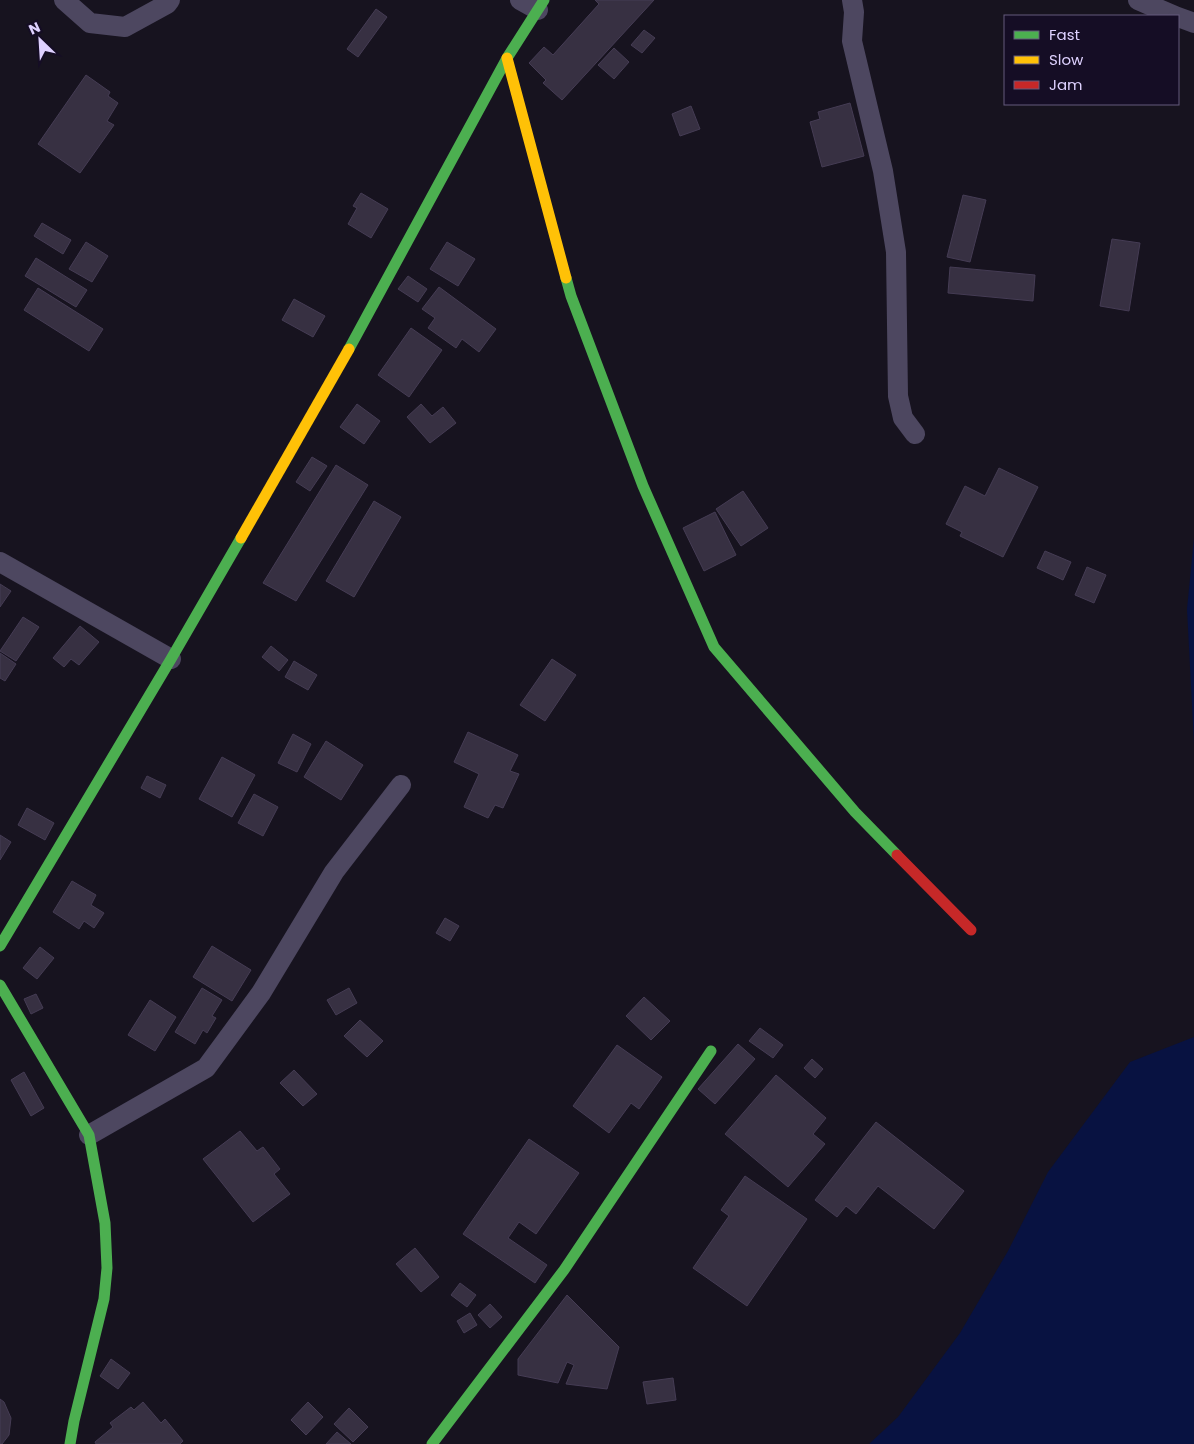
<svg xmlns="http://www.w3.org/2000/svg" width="1194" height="1444" font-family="Poppins,sans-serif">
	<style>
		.water { fill: #081241 }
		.building { fill: #373042; stroke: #453c54 }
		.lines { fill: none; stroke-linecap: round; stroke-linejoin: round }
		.street { stroke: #4d4760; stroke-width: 20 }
		.fast { stroke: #4caf50; stroke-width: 11 }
		.slow { stroke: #ffc107; stroke-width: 11 }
		.jam { stroke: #c62828; stroke-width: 11 }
	</style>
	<rect width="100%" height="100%" fill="#17131f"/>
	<!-- water -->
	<g class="water">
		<path d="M1194 538V744L1187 609Z"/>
		<path d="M1194 1037V1444H869L898 1417 960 1333 1008 1251 1048 1172 1130 1062Z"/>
	</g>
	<!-- building -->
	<g class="building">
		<path d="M595 0H654L562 100 543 83 546 80 529 63 544 47 553 55 599 4Z"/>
		<path d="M376 9 387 17 358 57 347 49Z"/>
		<path d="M644 30 655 38 642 53 631 45Z"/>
		<path d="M614 48 629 62 614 79 598 65Z"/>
		<path d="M86 75 110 92 108 96 118 103 107 121 114 125 80 173 38 144Z"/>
		<path d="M850 103 864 156 822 167 810 122 820 119 818 112Z"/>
		<path d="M691 106 700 129 680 136 672 114Z"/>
		<path d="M361 193 388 209 371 238 348 224 357 208 353 206Z"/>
		<path d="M963 195 986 200 970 262 947 257Z"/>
		<path d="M42 223 71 240 63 254 34 236Z"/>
		<path d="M1112 239 1140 243 1129 311 1100 306Z"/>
		<path d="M86 242 108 256 92 282 69 269Z"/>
		<path d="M447 242 475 259 458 286 430 269Z"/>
		<path d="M36 258 87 290 76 307 25 276Z"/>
		<path d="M950 267 1035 275 1033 301 948 293Z"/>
		<path d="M408 276 427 289 418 302 398 289Z"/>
		<path d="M439 287 496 329 479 352 462 339 456 348 428 328 435 318 422 309Z"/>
		<path d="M38 288 103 329 89 351 24 310Z"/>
		<path d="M294 299 325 316 313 337 282 320Z"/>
		<path d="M411 328 442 350 409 397 378 375Z"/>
		<path d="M357 404 380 421 364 444 340 427Z"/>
		<path d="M421 404 432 416 443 407 456 423 430 443 407 417Z"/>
		<path d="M312 457 327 466 310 491 296 482Z"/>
		<path d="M336 465 368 485 296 601 263 583Z"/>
		<path d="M999 468 1038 487 1003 557 960 536 962 532 946 524 965 486 985 496Z"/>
		<path d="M743 491 768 528 741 546 716 509Z"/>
		<path d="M374 501 401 517 354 597 326 581Z"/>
		<path d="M715 512 736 555 704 571 683 528Z"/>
		<path d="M1045 551 1071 562 1063 580 1037 568Z"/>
		<path d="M1087 567 1106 575 1094 603 1075 595Z"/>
		<path d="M0 584 11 591 0 607Z"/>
		<path d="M23 617 39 627 16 661 0 651Z"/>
		<path d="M80 626 99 642 79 665 71 659 64 667 53 658Z"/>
		<path d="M271 646 288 660 279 671 262 657Z"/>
		<path d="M0 653 16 664 5 681 0 678Z"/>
		<path d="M552 659 576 675 545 721 520 705Z"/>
		<path d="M294 661 317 675 308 690 285 677Z"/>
		<path d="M468 732 518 755 510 771 519 774 503 808 495 805 488 818 464 807 479 774 454 762Z"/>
		<path d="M293 734 311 744 297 772 278 763Z"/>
		<path d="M326 741 363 765 341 800 304 777Z"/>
		<path d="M222 757 255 775 232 817 199 799Z"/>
		<path d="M147 776 166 785 160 798 141 788Z"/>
		<path d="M254 794 278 807 263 836 238 823Z"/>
		<path d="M27 808 54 823 45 840 18 825Z"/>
		<path d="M0 835 11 842 0 860Z"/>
		<path d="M72 881 96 895 91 905 104 913 94 928 84 921 79 929 53 912Z"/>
		<path d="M445 918 459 926 450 941 436 933Z"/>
		<path d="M212 946 251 970 232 1001 193 977Z"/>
		<path d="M40 947 54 958 37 979 23 968Z"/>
		<path d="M202 988 222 1000 212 1016 216 1018 207 1033 203 1030 195 1044 175 1032Z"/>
		<path d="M349 988 357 1003 336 1015 327 1000Z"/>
		<path d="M36 994 43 1008 31 1014 24 999Z"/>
		<path d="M644 997 670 1021 651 1040 626 1016Z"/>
		<path d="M150 1000 176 1017 155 1051 128 1035Z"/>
		<path d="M360 1020 383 1041 367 1057 344 1036Z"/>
		<path d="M760 1028 783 1045 773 1058 749 1041Z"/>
		<path d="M738 1044 755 1059 715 1104 698 1089Z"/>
		<path d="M617 1045 662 1077 639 1109 631 1103 609 1133 573 1106Z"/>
		<path d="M812 1059 823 1069 815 1078 804 1068Z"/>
		<path d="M294 1070 317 1094 303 1106 280 1083Z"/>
		<path d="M24 1072 44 1108 31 1116 11 1080Z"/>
		<path d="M776 1075 826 1118 813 1134 825 1144 788 1187 725 1134Z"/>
		<path d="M876 1122 964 1191 934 1229 878 1186 856 1214 846 1206 837 1217 815 1200Z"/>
		<path d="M240 1131 257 1151 263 1147 280 1169 274 1174 290 1194 253 1222 203 1159Z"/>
		<path d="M529 1139 579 1173 536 1234 519 1222 508 1238 547 1265 535 1283 463 1234Z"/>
		<path d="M745 1176 807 1219 747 1306 693 1268 729 1216 721 1210Z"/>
		<path d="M415 1248 439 1277 421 1292 396 1264Z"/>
		<path d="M460 1283 476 1295 467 1307 451 1295Z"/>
		<path d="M567 1295 619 1347 607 1389 566 1384 574 1365 567 1362 558 1383 518 1375V1359Z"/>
		<path d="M490 1304 502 1317 490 1328 478 1315Z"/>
		<path d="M470 1313 477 1325 464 1333 457 1321Z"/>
		<path d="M111 1359 130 1373 118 1389 100 1376Z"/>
		<path d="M673 1378 676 1400 647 1404 643 1382Z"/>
		<path d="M0 1399 4 1402 11 1418 9 1435 2 1444H0Z"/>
		<path d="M143 1402 161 1423 165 1419 183 1441 180 1444H96L95 1442 113 1427 110 1423 131 1407 134 1410Z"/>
		<path d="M308 1402 323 1417 306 1435 291 1420Z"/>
		<path d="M349 1408 368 1427 353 1442 334 1424Z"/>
		<path d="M337 1432 351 1444H326Z"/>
	</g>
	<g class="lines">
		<!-- street -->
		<g class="street">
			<path d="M64 0 90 23 125 27 167 4 170 0"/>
			<path d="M520 0 538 10"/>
			<path d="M852 0 854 12 852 41 883 171 896 252 898 396 903 418 915 434"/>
			<path d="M1138 0 1175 16"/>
			<path d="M1178 17 1194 23"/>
			<path d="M0 562 171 659"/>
			<path d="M89 1135 206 1068 261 993 334 872 401 785"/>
		</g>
		<!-- fast -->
		<g class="fast">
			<path d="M566 278 571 296 643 486 714 647 855 812 897 855"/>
			<path d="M349 349 507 58 544 0"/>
			<path d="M0 946 171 659 241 538"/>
			<path d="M0 985 89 1135 105 1223 107 1268 104 1299 74 1421 70 1444"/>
			<path d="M432 1444 564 1270 711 1051"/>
		</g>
		<!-- slow -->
		<g class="slow">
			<path d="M507 58 566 278"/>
			<path d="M241 538 349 349"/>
		</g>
		<!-- jam -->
		<path class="jam" d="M897 855 971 930"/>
	</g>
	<!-- legend -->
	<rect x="1004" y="15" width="175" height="90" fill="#150d25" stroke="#655b7c"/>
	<rect x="1014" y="31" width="25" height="8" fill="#4caf50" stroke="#655b7c"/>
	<text x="1049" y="40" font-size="15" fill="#ded1ff">Fast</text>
	<rect x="1014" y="56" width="25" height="8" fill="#ffc107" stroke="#655b7c"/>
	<text x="1049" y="65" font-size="15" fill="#ded1ff">Slow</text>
	<rect x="1014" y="81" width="25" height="8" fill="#c62828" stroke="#655b7c"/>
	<text x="1049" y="90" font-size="15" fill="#ded1ff">Jam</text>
	<!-- north arrow -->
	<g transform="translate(40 40) rotate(335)" stroke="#150d25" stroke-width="4" paint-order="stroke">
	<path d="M0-4L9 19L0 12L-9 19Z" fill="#ded1ff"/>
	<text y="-8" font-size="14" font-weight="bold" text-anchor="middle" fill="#ded1ff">N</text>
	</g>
</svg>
